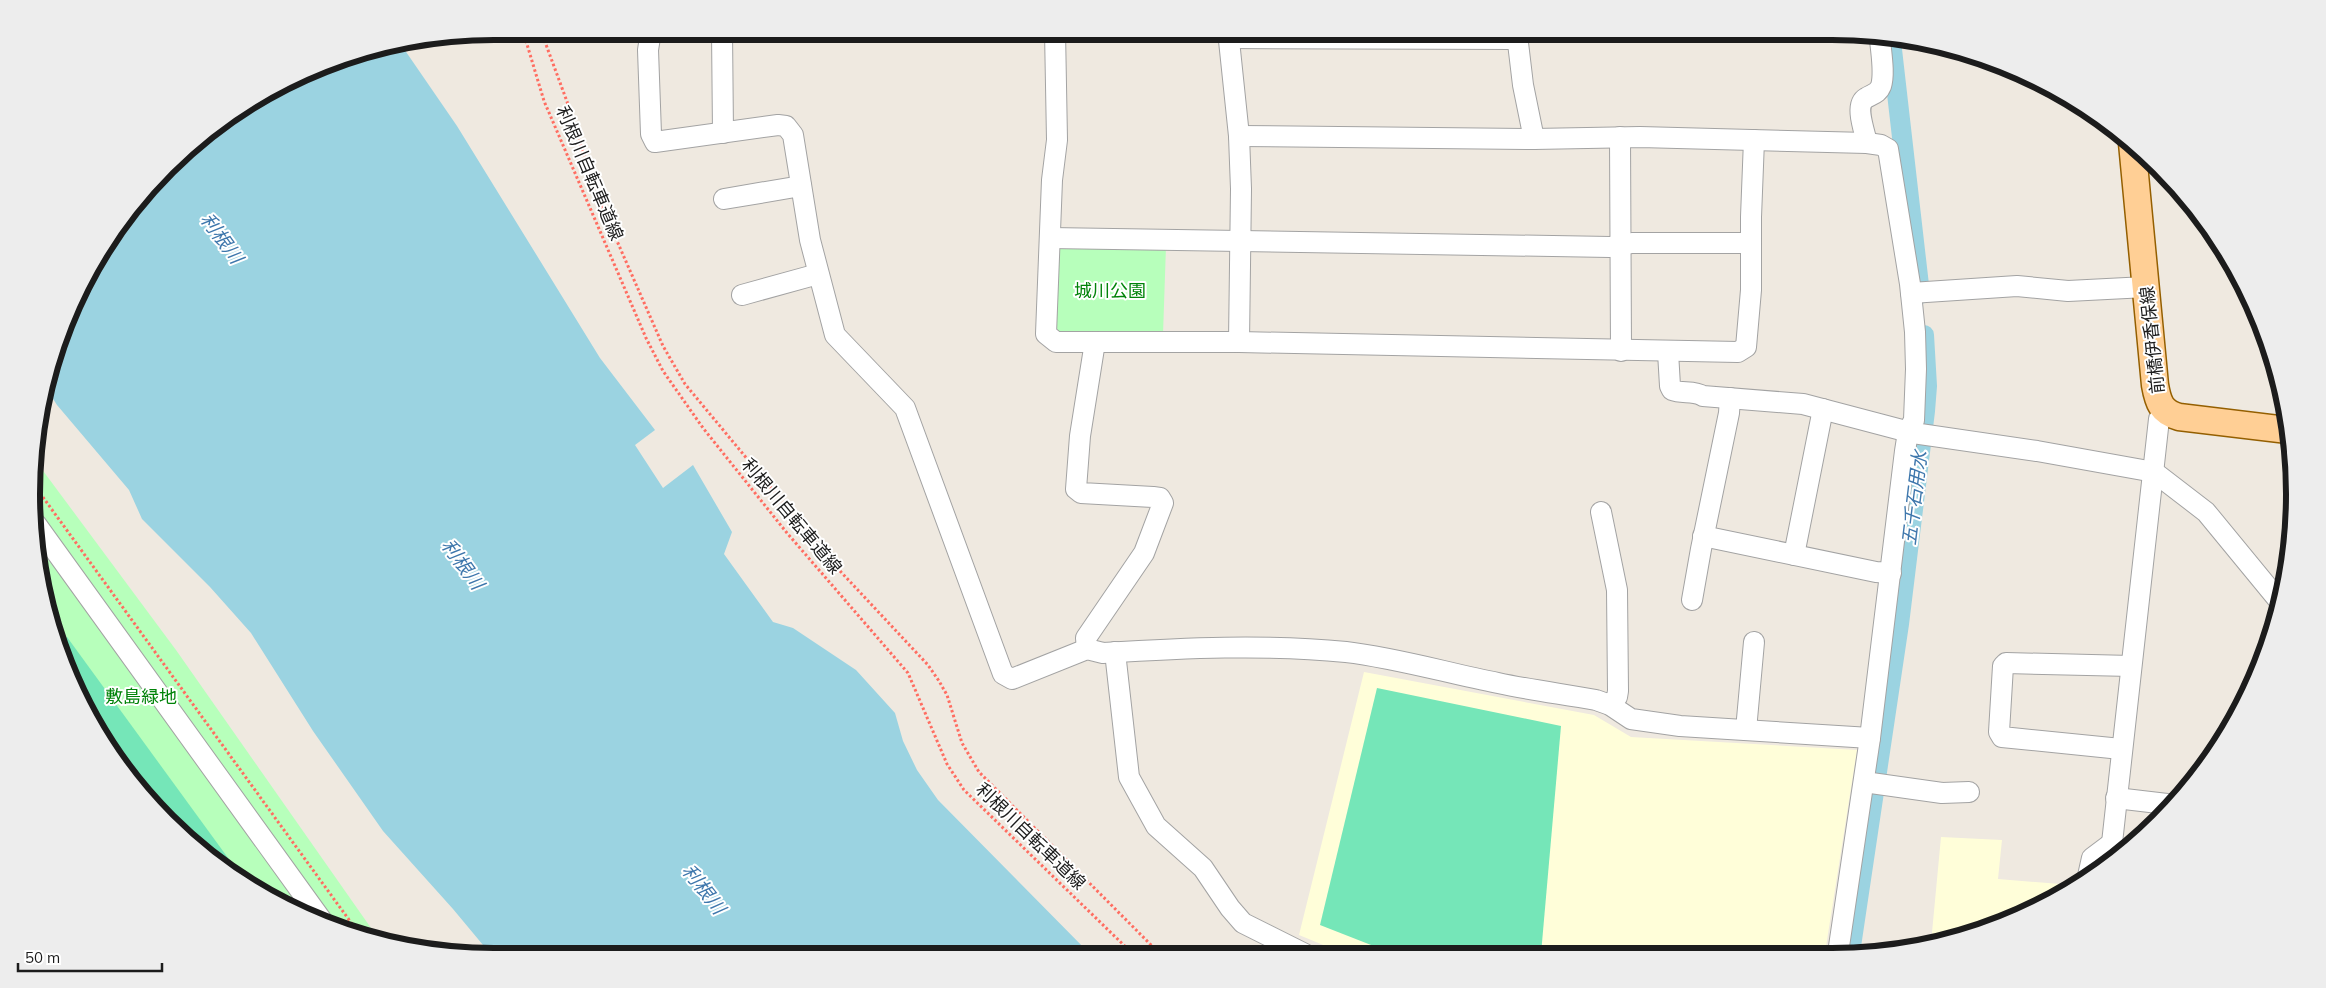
<svg xmlns="http://www.w3.org/2000/svg" width="2326" height="988" font-family="Mulish,'Noto Sans JP',sans-serif">
	<style>
		.education { fill: #fffed9 }
		.park { fill: #b7ffbb }
		.pitch { fill: #75e6b8 }
		.water { fill: #9bd3e1 }
		.lines { fill: none; stroke-linecap: round; stroke-linejoin: round }
		.canal { stroke: #9bd3e1; stroke-width: 20 }
		.minor-casing { stroke: #a3a3a3; stroke-width: 22 }
		.major-casing { stroke: #945f00; stroke-width: 29 }
		.path { stroke: #ff6d61; stroke-width: 3; stroke-dasharray: 2.5 2.5; stroke-linecap: butt }
		.minor { stroke: #fff; stroke-width: 20 }
		.major { stroke: #ffcf95; stroke-width: 26 }
		.labels { text-anchor: middle; dominant-baseline: central; stroke-width: 4; stroke-linejoin: round; paint-order: stroke }
		.street-label { font-size: 18px; fill: #1c1c1c; stroke: #fff }
		.park-label { font-size: 18px; fill: #018309; stroke: #fff }
		.water-label { font-size: 19px; font-style: italic; fill: #3e77ac; stroke: #fff }
		.rim { fill: none; stroke: #1c1c1c; stroke-width: 6 }
	</style>
	<rect width="100%" height="100%" fill="#efe9e0"/>
	<!-- education -->
	<g class="education">
		<path d="M1364 672 1594 715 1631 737 1857 750 1825 953 1345 954 1299 935Z"/>
		<path d="M1941 837 2002 840 1998 879 2073 885 2009 921 1931 943Z"/>
	</g>
	<!-- park -->
	<g class="park">
		<path d="M1066 244 1166 246 1163 335H1063L1056 328 1057 252Z"/>
		<path d="M38 464 176 650 378 938 345 932 263 895 189 842 93 725 56 643 35 555Z"/>
	</g>
	<!-- pitch -->
	<g class="pitch">
		<path d="M67 637 247 884 189 842 93 725 57 645Z"/>
		<path d="M1377 688 1561 726 1541 954H1394L1320 925Z"/>
	</g>
	<!-- water -->
	<path class="water" d="M402 46 457 126 600 358 655 430 635 445 663 488 693 465 732 532 724 554 773 622 793 628 856 670 895 713 903 741 917 770 938 800 1091 955 493 957 453 909 383 831 313 731 251 633 210 587 142 519 129 490 57 405 46 388 93 262 189 146 263 93 345 56Z"/>
	<g class="lines">
		<!-- canal -->
		<g class="canal">
			<path d="M1891 41 1920 294"/>
			<path d="M1850 953 1899 624 1925 411 1927 386 1924 335"/>
		</g>
		<defs>
			<g id="minor">
				<path d="M651 31 648 50 651 134 655 142 778 125 786 126 793 135 810 240 835 335 905 408 1003 674 1012 679 1087 649 1103 653C1184 648 1265 644 1346 652 1397 658 1447 673 1498 683 1530 690 1563 694 1596 700L1610 705 1631 719 1680 726 1870 738"/>
				<path d="M722 31 723 133"/>
				<path d="M1055 31 1057 140 1052 180 1046 334 1056 342H1239L1738 352 1746 347 1751 290V217L1754 140"/>
				<path d="M1228 31 1239 136 1241 189 1239 342"/>
				<path d="M1229 38 1515 39 1518 43 1523 85 1534 139"/>
				<path d="M1239 136 1534 139 1640 137 1867 143 1881 145 1888 149 1910 284 1915 332 1916 369 1914 420 1908 432 1905 451 1870 738 1838 953"/>
				<path d="M1620 137 1621 351"/>
				<path d="M1867 143C1865 132 1854 105 1866 98 1872 94 1878 94 1881 86 1885 73 1881 53 1880 39"/>
				<path d="M724 199 801 186"/>
				<path d="M1050 238 1610 247 1632 243H1751"/>
				<path d="M1911 293 2017 286 2068 291 2146 287"/>
				<path d="M742 295 818 274"/>
				<path d="M1668 352 1670 386 1672 390C1682 394 1694 390 1703 396L1803 404 1913 433 2037 451 2154 472 2206 512 2280 602"/>
				<path d="M1601 512 1617 590 1618 691 1617 697 1610 705"/>
				<path d="M36 524 323 922"/>
				<path d="M1703 536 1876 572 1891 573"/>
				<path d="M1794 555 1823 409"/>
				<path d="M1692 600 1701 549 1729 413 1730 398"/>
				<path d="M1087 649 1086 638 1144 553 1163 503 1160 498 1153 497 1081 493 1076 489 1080 436 1095 342"/>
				<path d="M1115 652 1129 777 1156 826 1203 868 1230 908 1243 923 1305 954"/>
				<path d="M1746 730 1754 642"/>
				<path d="M2121 749 2002 737 1999 732 2003 666 2006 663 2131 666"/>
				<path d="M1864 782 1942 793 1969 792"/>
				<path d="M2116 798 2167 804"/>
				<path d="M2112 843 2159 419 2165 412"/>
				<path d="M2088 876 2092 858 2112 843"/>
			</g>
			<path id="major" d="M2132 143 2155 385C2158 402 2161 412 2179 417L2288 430"/>
		</defs>
		<!-- minor casing -->
		<use href="#minor" class="minor-casing"/>
		<!-- major casing -->
		<use href="#major" class="major-casing"/>
		<!-- path -->
		<g class="path">
			<path d="M523 31 544 101 646 338 663 371 703 428 787 533 908 673 947 764 964 790 1134 955"/>
			<path d="M541 31 569 107 596 193 663 346 685 384 841 572 928 665 939 681 947 695 962 743 979 772 1161 955"/>
			<path d="M37 489 360 935"/>
		</g>
		<!-- minor -->
		<use href="#minor" class="minor"/>
		<!-- major -->
		<use href="#major" class="major"/>
	</g>
	<g class="labels">
		<!-- street labels -->
		<g class="street-label">
			<text transform="translate(590 173) rotate(67)">利根川自転車道線</text>
			<text transform="translate(2152 340) rotate(-96)">前橋伊香保線</text>
			<text transform="translate(792 516) rotate(50)">利根川自転車道線</text>
			<text transform="translate(1031 836) rotate(44)">利根川自転車道線</text>
		</g>
		<!-- park labels -->
		<g class="park-label">
			<text x="1110" y="290">城川公園</text>
			<text x="141" y="696">敷島緑地</text>
		</g>
		<!-- water labels -->
		<g class="water-label">
			<text transform="translate(222 238) rotate(54)">利根川</text>
			<text transform="translate(1914 498) rotate(-83)">五千石用水</text>
			<text transform="translate(463 564) rotate(54)">利根川</text>
			<text transform="translate(704 889) rotate(52)">利根川</text>
		</g>
	</g>
	<!-- crop -->
	<path d="M0 0H2326V988H0ZM494 40H1832A454 454 0 0 1 2286 494V494A454 454 0 0 1 1832 948H494A454 454 0 0 1 40 494V494A454 454 0 0 1 494 40Z" fill="#ededed" fill-rule="evenodd"/>
	<path class="rim" d="M494 40H1832A454 454 0 0 1 2286 494V494A454 454 0 0 1 1832 948H494A454 454 0 0 1 40 494V494A454 454 0 0 1 494 40Z"/>
	<!-- scale -->
	<path d="M18 963v8h144v-8" fill="none" stroke="#1c1c1c" stroke-width="2.5"/>
	<text x="25" y="963" font-size="15" fill="#1c1c1c" stroke="#ffffff" stroke-width="4" paint-order="stroke">50 m</text>
</svg>
